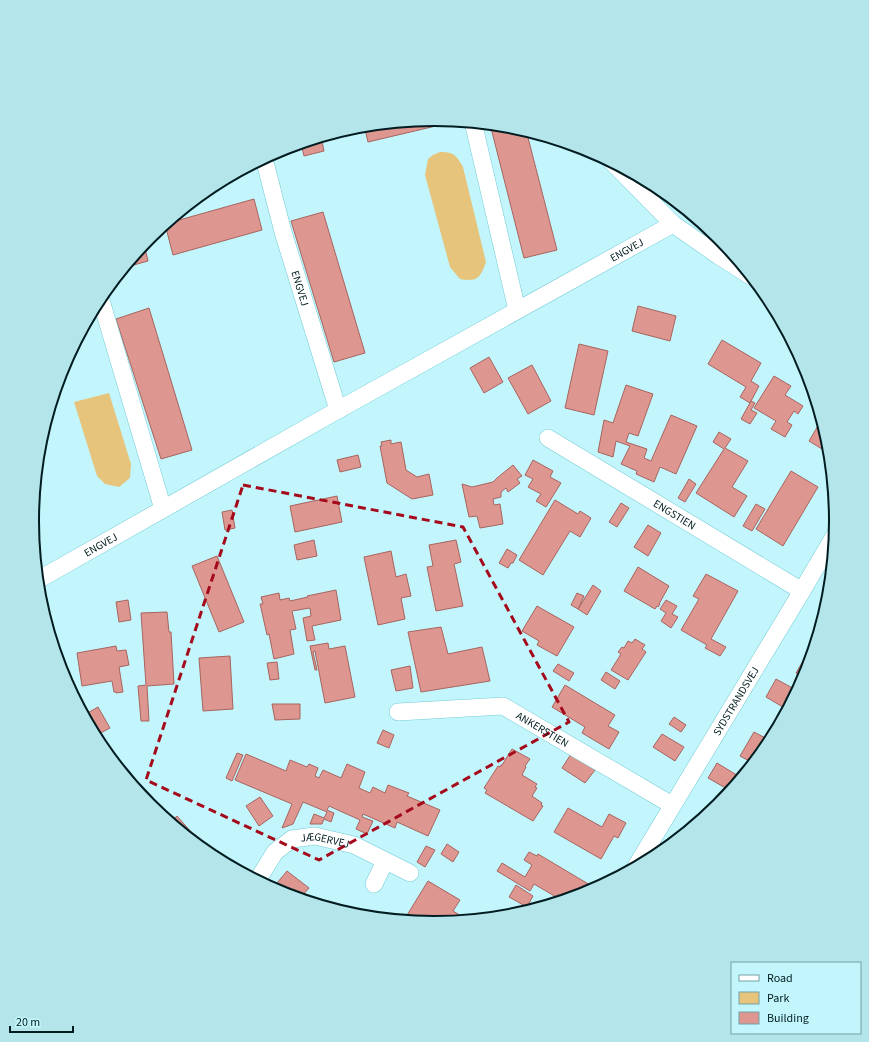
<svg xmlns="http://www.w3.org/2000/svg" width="869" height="1042" font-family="'Source Sans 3',sans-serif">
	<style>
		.green { fill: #e6c47c }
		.building { fill: #de9690; stroke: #a7645f }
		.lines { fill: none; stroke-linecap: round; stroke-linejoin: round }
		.street-casing { stroke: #71cbd5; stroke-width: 18 }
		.street { stroke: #fff; stroke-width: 17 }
		.marked { fill: none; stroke: #a40a1b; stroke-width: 3; stroke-dasharray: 8 5; stroke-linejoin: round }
		.labels { text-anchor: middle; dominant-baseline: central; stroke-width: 3; stroke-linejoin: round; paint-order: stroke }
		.street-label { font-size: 11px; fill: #001c20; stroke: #c3f6fc }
		.rim { fill: none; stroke: #001c20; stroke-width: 2 }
	</style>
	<rect width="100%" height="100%" fill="#c3f6fc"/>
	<!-- green -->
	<g class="green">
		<path d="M440 152C454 152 456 155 463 167L486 262C480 278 478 282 460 279L450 267 425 175 428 159 433 155Z"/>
		<path d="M109 393 131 464 130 478 119 487 105 484 97 476 74 402Z"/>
	</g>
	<!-- building -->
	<g class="building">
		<path d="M435 119 457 121 368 142 364 125Z"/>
		<path d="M490 124 513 126 526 130 557 250 524 258Z"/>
		<path d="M321 137 324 151 304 156 301 143Z"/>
		<path d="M254 199 262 230 173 255 165 224Z"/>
		<path d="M323 212 365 353 334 362 291 221Z"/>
		<path d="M144 244 148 261 130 266 129 262Z"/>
		<path d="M638 306 676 316 670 341 632 331Z"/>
		<path d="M149 308 192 450 161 459 116 319Z"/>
		<path d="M722 340 761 363 751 381 759 386 750 403 740 397 746 387 708 364Z"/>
		<path d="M579 344 608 351 594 415 565 408Z"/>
		<path d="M489 357 503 382 484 393 470 368Z"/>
		<path d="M532 365 551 401 528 414 508 378Z"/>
		<path d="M774 376 791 386 785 395 803 406 798 414 794 411 787 422 792 425 785 437 771 429 776 421 754 408Z"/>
		<path d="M626 385 653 394 638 436 629 433 626 442 647 449 644 458 651 461 671 415 697 426 676 474 660 467 654 482 636 474 637 471 621 464 630 446 616 441 613 457 598 452 604 420 613 423Z"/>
		<path d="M751 401 755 403 751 410 757 413 750 424 741 419Z"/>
		<path d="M822 419 829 443 830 454 809 441Z"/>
		<path d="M719 432 731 439 725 448 748 461 732 487 747 496 734 517 696 493 724 449 713 442Z"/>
		<path d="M391 440V444L401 442 406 470 417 477 429 474 433 495 412 499 387 483 380 446H382L381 442Z"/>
		<path d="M358 455 361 467 340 472 337 460Z"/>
		<path d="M533 460 553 471 550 477 561 483 546 507 536 501 541 494 528 487 533 479 525 475Z"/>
		<path d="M513 465 522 476 517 479 520 483 508 492 506 488 501 492V497L493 499 494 505 500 504 503 524 480 528 477 516 469 517 462 484 472 487 493 482 497 478Z"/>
		<path d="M791 471 818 487 783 546 756 529Z"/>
		<path d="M689 479 696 484 685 502 678 498Z"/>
		<path d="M337 496 342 522 295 532 290 506Z"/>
		<path d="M555 500 578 514 580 511 591 518 580 537 570 531 543 575 519 560Z"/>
		<path d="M621 503 629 508 617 527 609 522Z"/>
		<path d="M756 504 765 509 752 531 743 526Z"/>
		<path d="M232 510 235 528 225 530 222 512Z"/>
		<path d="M648 525 661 533 648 556 634 547Z"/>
		<path d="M314 540 317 556 297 560 294 545Z"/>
		<path d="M456 540 461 562 454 564 463 606 436 611 427 567 433 566 429 545Z"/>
		<path d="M507 549 517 555 513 563H511L508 568 499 563Z"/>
		<path d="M391 551 396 577 406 574 411 596 401 598 405 619 378 625 364 557Z"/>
		<path d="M217 556 244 622 219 632 192 566Z"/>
		<path d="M638 567 669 586 659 604H660L658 607 657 606 655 609 624 591Z"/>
		<path d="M706 574 738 591 711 639 726 647 720 656 705 648 707 645 681 630 699 599 693 596Z"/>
		<path d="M593 585 601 591 587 615 578 609Z"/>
		<path d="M827 587 830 589 829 600 822 596Z"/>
		<path d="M336 590 341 620 312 626 315 640 307 641 303 618 311 616 310 608 292 611 296 629 290 630 294 654 274 659 269 634 267 635 261 608 260 604H263L261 597 279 593 280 600 289 598 290 601 308 597 307 596Z"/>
		<path d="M577 593 584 596 578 609 571 605Z"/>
		<path d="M128 600 131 620 119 622 116 602Z"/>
		<path d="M666 600 677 606 672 614 678 617 671 628 661 621 666 613 660 609Z"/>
		<path d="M537 606 574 627 557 656 537 645 539 641 522 631Z"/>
		<path d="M167 612 169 632H171L174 684 147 686 149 721H141L138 686 146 685 141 613Z"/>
		<path d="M441 627 448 654 482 647 490 681 421 692 408 632Z"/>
		<path d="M635 639 645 645 642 649 646 652 628 680 611 670 621 654 618 652 622 647 624 648 628 641 632 643Z"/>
		<path d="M328 643 329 649 345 646 355 697 325 703 315 651 313 652 317 670H315L310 646Z"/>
		<path d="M116 646 117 651 126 650 129 665 119 667 123 692 116 693V692H114L112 681 82 686 77 653Z"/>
		<path d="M811 647 814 649 806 675 800 687 796 684 801 676 796 673Z"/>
		<path d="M230 656 233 709 203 711 199 658Z"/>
		<path d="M277 662 279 679 270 680 267 663Z"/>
		<path d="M558 664 574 673 569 681 553 671Z"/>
		<path d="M410 666 413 688 396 691 391 670Z"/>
		<path d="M606 672 620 681 615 689 601 680Z"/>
		<path d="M776 679 798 691 788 710 766 697Z"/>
		<path d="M565 685 615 715 608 726 619 732 609 749 582 733 585 727 552 707Z"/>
		<path d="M272 704H300V719L275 720Z"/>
		<path d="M98 707 110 728 95 736 84 715Z"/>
		<path d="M674 717 686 725 681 732 669 724Z"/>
		<path d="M383 730 394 735 389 748 377 743Z"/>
		<path d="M754 732 771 741 744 776 751 762 740 756Z"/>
		<path d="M662 734 684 747 675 761 653 747Z"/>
		<path d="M512 749 530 759 525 766 526 767 522 775 537 784 535 787 537 788 532 796 542 803 541 805 543 806 533 821 485 793 487 790 484 788 498 766 500 767 501 765H502Z"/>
		<path d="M237 753 243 755 232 781 226 778Z"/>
		<path d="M246 754 286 771 290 760 307 767 309 764 318 768 315 776 319 778 323 770 341 778 347 764 365 772 359 788 370 793 373 787 385 793 388 785 409 793 407 796 440 810 428 836 397 822 395 828 363 814 362 817 373 821 367 834 356 829 360 820 329 806 327 810 334 813 331 822 324 819 322 824H310L314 814 324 818 327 812 303 802 293 824 282 828 292 804 235 780Z"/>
		<path d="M571 754 595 770 585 783 562 768Z"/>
		<path d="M717 763 740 777 730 793 731 791 708 778Z"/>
		<path d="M260 797 273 816 259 826 246 806Z"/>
		<path d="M568 808 602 827 609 814 626 823 618 838 614 836 601 859 554 832Z"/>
		<path d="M177 816 200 842 197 844 170 822Z"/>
		<path d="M447 844 459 852 453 862 441 854Z"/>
		<path d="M426 846 435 850 425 867 417 862Z"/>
		<path d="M529 852 537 856 538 854 590 885 585 894 563 901 534 884 530 891 497 871 502 863 525 877 532 865 524 860Z"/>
		<path d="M287 871 309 888 302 896 308 901 280 893 272 889Z"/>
		<path d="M428 881 460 900 453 911 463 917 461 921 434 923 404 920Z"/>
		<path d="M516 885 533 896 527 907 509 897Z"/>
	</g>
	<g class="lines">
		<defs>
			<g id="street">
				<path d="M473 122 517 310"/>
				<path d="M610 160 673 224 719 256 752 277"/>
				<path id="s1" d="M266 166 283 232 338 410"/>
				<path d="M100 297 163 509"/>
				<path id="s2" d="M548 438 802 591"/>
				<path id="s3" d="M38 580 338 410 673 224"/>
				<path id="s4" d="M398 712 503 706 672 805"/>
				<path id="s5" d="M635 868 802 591 836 533"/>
				<path id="s6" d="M257 881 275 852 292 839 315 836 354 845 410 873"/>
				<path d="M374 884 385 861"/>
			</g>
		</defs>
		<!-- street casing -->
		<use href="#street" class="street-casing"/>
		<!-- street -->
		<use href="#street" class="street"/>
	</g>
	<!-- marked area -->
	<path class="marked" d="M243 485 463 527 569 722 319 860 146 780Z"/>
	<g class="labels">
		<!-- street labels -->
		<g class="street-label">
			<text stroke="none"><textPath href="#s3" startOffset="675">ENGVEJ</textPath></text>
			<text stroke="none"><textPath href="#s1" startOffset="127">ENGVEJ</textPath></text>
			<text stroke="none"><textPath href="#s2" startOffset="148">ENGSTIEN</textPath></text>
			<text stroke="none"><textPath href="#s3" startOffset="72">ENGVEJ</textPath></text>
			<text stroke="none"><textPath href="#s5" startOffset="195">SYDSTRANDSVEJ</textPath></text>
			<text stroke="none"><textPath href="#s4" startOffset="151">ANKERSTIEN</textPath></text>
			<text stroke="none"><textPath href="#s6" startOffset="89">JÆGERVEJ</textPath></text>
		</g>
	</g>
	<!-- crop -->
	<path d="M0 0H869V1042H0ZM39 521a395 395 0 1 1 790 0a395 395 0 1 1-790 0Z" fill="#b3e5ea" fill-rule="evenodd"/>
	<path class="rim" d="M39 521a395 395 0 1 1 790 0a395 395 0 1 1-790 0Z"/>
	<!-- legend -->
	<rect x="731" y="962" width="130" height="72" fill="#c3f6fc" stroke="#759fa4"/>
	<rect x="739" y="975" width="20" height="6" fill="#ffffff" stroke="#759fa4"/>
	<text x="767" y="982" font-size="12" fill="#001c20">Road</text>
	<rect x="739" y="992" width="20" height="12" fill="#e6c47c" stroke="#759fa4"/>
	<text x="767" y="1002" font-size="12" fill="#001c20">Park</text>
	<rect x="739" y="1012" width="20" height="12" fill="#de9690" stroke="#759fa4"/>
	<text x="767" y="1022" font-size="12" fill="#001c20">Building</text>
	<!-- scale -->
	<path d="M10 1026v6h63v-6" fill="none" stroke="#001c20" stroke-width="2"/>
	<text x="16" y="1026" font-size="12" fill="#001c20" stroke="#c3f6fc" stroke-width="3" paint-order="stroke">20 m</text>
</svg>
